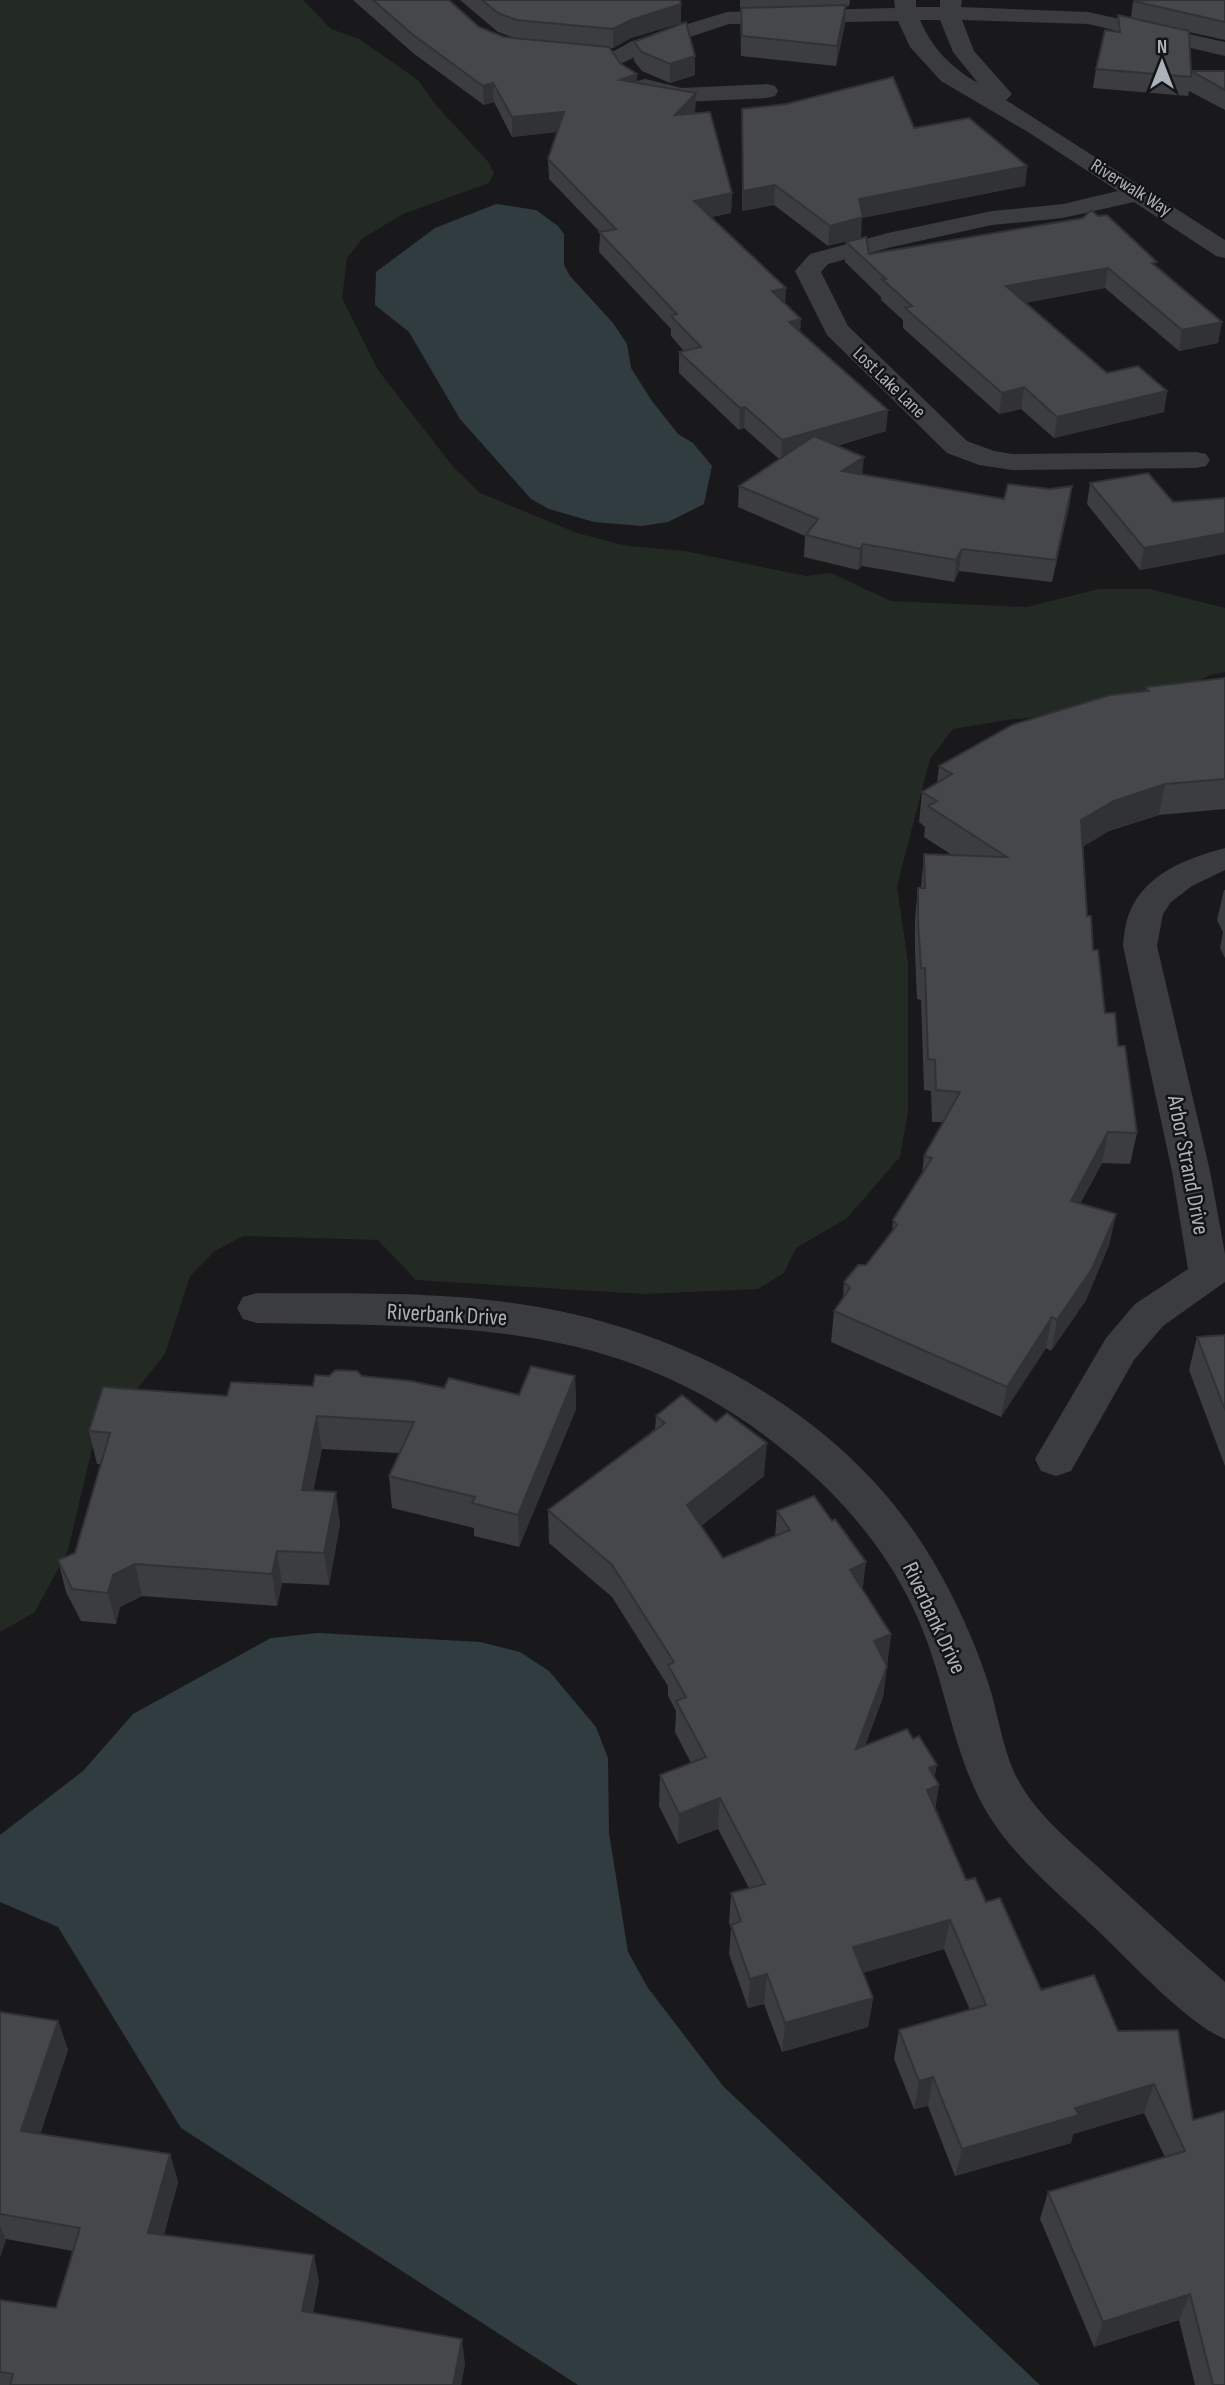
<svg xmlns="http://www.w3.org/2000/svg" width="1225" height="2385" font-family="'Sofia Sans Condensed',sans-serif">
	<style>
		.green { fill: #232a23 }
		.water { fill: #313c40 }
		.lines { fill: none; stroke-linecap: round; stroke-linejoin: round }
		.street { fill: #3a3c3f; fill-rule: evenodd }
		.wall { fill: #3c3d40 }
		.shaded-wall { fill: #313234 }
		.building { fill: #46474b; stroke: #313234; stroke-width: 2 }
		.labels { text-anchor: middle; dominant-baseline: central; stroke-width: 5; stroke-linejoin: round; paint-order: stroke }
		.far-street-label { font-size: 19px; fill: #acb2b9; stroke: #141416 }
		.street-label { font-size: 23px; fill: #acb2b9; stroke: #141416 }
	</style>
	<rect width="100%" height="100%" fill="#19191b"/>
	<!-- green -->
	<path class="green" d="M0 0H303L331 29 359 39 418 80 435 104 490 164 494 173 489 183 403 214 363 238 347 258 342 298 378 370 454 468 480 493 577 533 627 546 685 551 806 576 831 573 891 601 1026 607 1099 589H1150L1225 608V672L1211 675 1149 703 1123 709 1006 720 953 729 930 759 897 886 908 963V1111L900 1157 847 1218 796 1248 784 1273 758 1289 644 1294 416 1280 378 1240 243 1236 215 1251 190 1276 165 1354 126 1403 96 1432 68 1550 35 1612 0 1632Z"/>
	<!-- water -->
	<g class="water">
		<path d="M496 204 536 210 558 226 564 234V265L570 276 613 323 627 344 631 368 652 401 678 434 693 443 712 466 704 504 668 522 642 526 594 522 549 509 531 499 460 419 409 332 375 305 376 272 435 228Z"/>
		<path d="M318 1633 480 1642 520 1652 549 1671 596 1727 608 1758 609 1833 628 1952 648 1988 723 2086 1040 2385H578L181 2128 58 1927 0 1902V1835L83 1771 133 1714 271 1638Z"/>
	</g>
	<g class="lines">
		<!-- street -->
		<g class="street">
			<path d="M894 0H916V7H940V0H962L961 7 1088 12 1225 42V56L1088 24 962 20 974 51 1012 94 1006 100 1225 240V258L1216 256 1134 202 1063 218 992 225 892 247 828 264 821 272 848 326 967 441 994 451 1012 454 1196 452 1206 454 1210 460 1206 466 1196 468 1012 470 979 465 947 453 827 335 795 271 810 254 888 233 992 211 1063 204 1118 191 1028 132 941 81 910 47 898 21 729 24 648 51 618 65 563 60 555 58 552 53 555 48 563 46 614 51 632 41 727 12 895 8ZM920 20H940L953 52 978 83C951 68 932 48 920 20Z"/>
			<path d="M645 79 682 88 767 84 775 86 778 91 775 96 767 98 682 102 637 91 634 86 637 81Z"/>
			<path d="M1225 848V870L1192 886 1171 902 1163 914 1157 946 1210 1171 1225 1254V1282L1163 1326 1134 1360 1071 1471 1056 1476 1041 1471 1035 1459 1106 1338 1135 1304 1188 1269 1172 1171 1123 946C1124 936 1125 924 1129 914 1144 874 1187 858 1225 848Z"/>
			<path d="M257 1293C337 1294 418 1291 497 1301 670 1321 843 1408 933 1561 956 1600 975 1642 989 1685 998 1714 1002 1745 1014 1772 1034 1815 1076 1846 1110 1878 1148 1913 1186 1948 1225 1982V2039C1187 2024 1128 1959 1096 1929 1055 1890 1008 1853 981 1802 950 1742 944 1673 914 1610 887 1551 842 1498 792 1457 625 1317 461 1327 257 1323L243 1319 237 1308 243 1297Z"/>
		</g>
	</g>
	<!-- wall -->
	<g class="wall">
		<path d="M353 0H449L479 27 504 37H512L498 32 460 0H680L681 23 631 38 613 48H609L637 83 696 93 695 112 694 113 732 193 731 213 711 217 785 303 800 332 886 431 837 446 863 475 1004 499 1072 486 1069 507 1052 582 959 571 954 582 862 566 858 570 804 557 805 536 738 507 739 486 779 459 744 428 739 430 679 373V352L684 351 671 336V329L599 252 600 232 549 179 548 159 557 132 512 137 494 102 484 105 413 53Z"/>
		<path d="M740 0H850L849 6H846L845 24 836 66 741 56Z"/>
		<path d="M1225 0V40L1189 32 1191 71H1225V110L1189 91 1188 96 1093 88 1096 69 1116 31 1118 15 1131 18 1133 1Z"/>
		<path d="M634 42 695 75 670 83 642 71 634 61Z"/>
		<path d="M742 109 914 128 1027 166 1025 186 862 218 828 246 774 205 742 211Z"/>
		<path d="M846 242 869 254 1157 266 1222 322 1218 343 1179 351 1105 288 1025 303 1107 373 1167 391 1164 412 1054 438 1021 409 999 414 903 328V320L881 300V297L845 262Z"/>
		<path d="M1090 483 1173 502 1225 498V554L1140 570 1087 504Z"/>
		<path d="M1225 678V809L1159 815 1109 831 1082 847 1087 916 1105 1013 1118 1046 1137 1133 1130 1164 1102 1163 1080 1204 1116 1214 1109 1245 1086 1300 1051 1351 1046 1348 1001 1417 831 1342 834 1311 843 1298 844 1282 866 1265 892 1231 893 1220 922 1174 924 1156 943 1122H932L931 1091 924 1090 921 1000 917 999 915 952V919L918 888H921L924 854 952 855 924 837 925 827 919 822 922 792 937 783 939 766 1146 692V687Z"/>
		<path d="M1224 890H1225V958L1220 948 1223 932 1217 920Z"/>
		<path d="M1225 1335V1466L1189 1370 1197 1337Z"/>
		<path d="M362 1376 444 1388 519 1395 575 1376 576 1409 519 1547 474 1536V1528L392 1508 389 1476 399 1453 322 1449 313 1491 340 1524 329 1585 282 1583 277 1606 142 1596 120 1607 116 1624 81 1621 66 1592 58 1560 75 1553 101 1464H97L89 1431 227 1396 313 1386Z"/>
		<path d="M656 1416 764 1476 701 1526 723 1558 775 1537 777 1511 863 1590 891 1634 883 1697 865 1746 935 1778 939 1785 935 1809 966 1880 986 1902 1041 1990 1118 2031 1178 2030 1225 2385H1195L1179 2320 1094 2347 1040 2219 1048 2192 1165 2157 1144 2113 1073 2134 1071 2143 955 2176 928 2106 914 2109 894 2059 899 2030 970 2010 944 1949 863 1973 873 1998 868 2027 782 2052 764 2004 748 2008 729 1954 731 1929 729 1923 731 1893 749 1888 718 1829 678 1844 659 1806 660 1775 691 1763 675 1732 676 1711 668 1696V1686L612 1597 549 1543 548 1510 655 1429Z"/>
		<path d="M0 2012 58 2021 68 2050 40 2134 170 2154 178 2182 164 2235 319 2281 313 2313 465 2364 461 2385H0V2300L56 2308 73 2251 6 2239 0 2257Z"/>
	</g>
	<!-- shaded-wall -->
	<g class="shaded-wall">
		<path d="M681 4V23L631 38 613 48V29L631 20Z"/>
		<path d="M846 5 845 24 836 66 837 46Z"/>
		<path d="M695 56V75L670 83V64Z"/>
		<path d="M637 74V94L620 80Z"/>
		<path d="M493 83 494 102 484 105 483 86Z"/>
		<path d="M696 93 695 112 674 135 675 115Z"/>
		<path d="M564 112V131L512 137V117Z"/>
		<path d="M1027 166 1025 186 862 218 861 238 828 246 830 226 859 199Z"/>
		<path d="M775 185 774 205 742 211 743 191Z"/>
		<path d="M732 193 731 213 694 221V201Z"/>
		<path d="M1108 268 1105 288 1003 307 1006 286Z"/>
		<path d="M786 288 785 309 772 291Z"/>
		<path d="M801 319 800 340 789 322Z"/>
		<path d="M1222 322 1218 343 1179 351 1182 330Z"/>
		<path d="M1024 387 1021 409 999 414 1002 393Z"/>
		<path d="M1167 391 1164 412 1054 438 1057 417Z"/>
		<path d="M745 407 744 428 739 430 740 408Z"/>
		<path d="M888 410 886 431 781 461 782 440Z"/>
		<path d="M864 457 862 478 842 471Z"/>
		<path d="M1072 486 1069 507 1052 582 1056 560Z"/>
		<path d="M1225 533V554L1140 570 1144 548Z"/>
		<path d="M863 544 862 566 858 570 860 549Z"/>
		<path d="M962 549 959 571 954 582 956 560Z"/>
		<path d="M1165 784 1159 815 1109 831 1076 851 1081 820 1114 801Z"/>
		<path d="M1108 1132 1102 1163 1065 1232 1071 1201Z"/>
		<path d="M1116 1214 1109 1245 1086 1300 1051 1351 1057 1320Z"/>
		<path d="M1052 1317 1046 1348 1001 1417 1007 1387Z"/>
		<path d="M575 1376 576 1409 519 1547 518 1515Z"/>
		<path d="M317 1416 322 1449 307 1522 302 1490Z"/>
		<path d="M767 1443 764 1476 686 1538 687 1505Z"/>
		<path d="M336 1492 340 1524 329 1585 324 1553Z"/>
		<path d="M277 1551 282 1583 277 1606 272 1574Z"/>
		<path d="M866 1562 862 1595 850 1570Z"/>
		<path d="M135 1564 142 1596 120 1607 116 1624 108 1593 113 1575Z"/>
		<path d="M891 1634 887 1666 874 1641Z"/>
		<path d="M887 1666 883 1697 852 1780 856 1749Z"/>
		<path d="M937 1765 933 1787 939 1785 934 1816 922 1821 929 1768Z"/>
		<path d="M720 1798 718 1829 678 1844 679 1814Z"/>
		<path d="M950 1920 944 1949 848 1977 853 1947Z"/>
		<path d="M767 1974 764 2004 748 2008 750 1979Z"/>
		<path d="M873 1998 868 2027 782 2052 785 2023Z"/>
		<path d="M58 2021 68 2050 32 2159 21 2131Z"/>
		<path d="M933 2077 928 2106 914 2109 919 2081Z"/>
		<path d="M1154 2084 1144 2113 1073 2134 1071 2143 955 2176 962 2149 1075 2108Z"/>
		<path d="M170 2154 178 2182 157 2259 148 2233Z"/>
		<path d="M0 2226 6 2239 0 2257Z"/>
		<path d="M314 2255 319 2281 308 2337 302 2311Z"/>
		<path d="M1190 2294 1179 2320 1094 2347 1103 2322Z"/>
		<path d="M462 2339 465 2364 461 2385H453Z"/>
	</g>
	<!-- building -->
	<g class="building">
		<path d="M373 0H449L479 27 504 37 609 47 620 63 637 74 620 80 696 93 675 115 710 112 732 193 694 201 786 288 772 291 801 319 789 322 888 410 782 440 745 407 740 408 679 352 701 347 671 316 677 314 599 232 616 229 548 159 564 112 512 117 493 83 483 86 412 34Z"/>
		<path d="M482 0H680L681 4 631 20 613 29 516 20 498 13Z"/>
		<path d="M1150 0H1225V22L1133 1Z"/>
		<path d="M846 5 837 46 742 36 741 8Z"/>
		<path d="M1118 15 1189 31 1191 71H1225V90L1191 71V77L1096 69 1105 30 1120 32Z"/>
		<path d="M686 22 695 56 670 64 642 52 634 42Z"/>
		<path d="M893 77 914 128 969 118 1027 166 859 199 863 217 830 226 775 185 743 191 742 109 786 104Z"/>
		<path d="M1091 210 1098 216 1107 215 1157 262 1152 263 1222 322 1182 330 1108 268 1006 286 1107 373 1138 366 1167 391 1057 417 1024 387 1002 393 905 308 912 306 882 279H886L846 242 866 237 869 254 1083 218Z"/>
		<path d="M814 436 864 457 842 471 1004 499 1008 484 1050 489 1072 486 1056 560 962 549 956 560 863 544 860 549 806 535 818 519 739 486Z"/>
		<path d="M1148 473 1173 502 1225 498V533L1144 548 1090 483Z"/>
		<path d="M1225 678V779L1165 784 1114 801 1081 820 1087 916H1091L1093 950H1098L1105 1013H1115L1118 1046H1125L1137 1133 1108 1132 1071 1201 1116 1214 1092 1269 1057 1320 1052 1317 1007 1387 834 1311 850 1288 844 1282 858 1265H866L897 1225 893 1220 932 1158 924 1156 960 1092 936 1090 935 1060 928 1059 925 968H921L918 921V888H925L924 854 1007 857 928 806 937 801 922 792 952 774 939 766 1012 725 1110 695 1149 691 1146 687Z"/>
		<path d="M1225 1335V1410L1197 1337Z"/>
		<path d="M531 1366 575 1376 518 1515 472 1503 475 1497 389 1476 414 1422 317 1416 302 1490 336 1492 324 1553 277 1551 272 1574 135 1564 113 1575 108 1593 72 1589 58 1560 75 1553 110 1433 89 1431 103 1387 227 1396 231 1382 313 1386 315 1375 329 1376 336 1370 357 1371 362 1376 411 1381 444 1388 449 1378 519 1395Z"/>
		<path d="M682 1395 716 1422 727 1413 767 1443 687 1505 723 1558 790 1530 777 1511 814 1496 832 1521 835 1519 866 1562 850 1570 891 1634 874 1641 887 1666 856 1749 907 1729 913 1739 919 1736 937 1765 929 1768 939 1785 927 1790 966 1880 975 1878 986 1902 1000 1898 1041 1990 1094 1975 1118 2031 1178 2030 1193 2120 1225 2111V2385H1213L1190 2294 1103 2322 1048 2192 1185 2151 1154 2084 1075 2108 1079 2115 962 2149 933 2077 919 2081 899 2030 986 2005 950 1920 853 1947 873 1998 785 2023 767 1974 750 1979 731 1925 741 1921 731 1893 765 1884 720 1798 679 1814 660 1775 706 1757 676 1701 686 1697 668 1665 674 1662 612 1565 548 1510 665 1423 656 1416Z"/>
		<path d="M0 2012 58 2021 21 2131 170 2154 148 2233 314 2255 302 2311 462 2339 453 2385H10L13 2374 0 2372V2300L56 2308 80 2228 0 2214Z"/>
	</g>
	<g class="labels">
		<!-- far-street labels -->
		<g class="far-street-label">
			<text transform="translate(1131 188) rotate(32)">Riverwalk Way</text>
			<text transform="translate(889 383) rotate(44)">Lost Lake Lane</text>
		</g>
		<!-- street labels -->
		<g class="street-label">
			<text transform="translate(1188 1165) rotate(79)">Arbor Strand Drive</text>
			<text transform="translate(447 1315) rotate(3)">Riverbank Drive</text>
			<text transform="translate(934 1618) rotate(65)">Riverbank Drive</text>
		</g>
	</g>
	<!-- north arrow -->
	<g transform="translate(1162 63)" stroke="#141416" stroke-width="5" paint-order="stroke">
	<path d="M0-5L12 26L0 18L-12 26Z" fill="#acb2b9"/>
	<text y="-10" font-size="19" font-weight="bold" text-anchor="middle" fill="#acb2b9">N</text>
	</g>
</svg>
